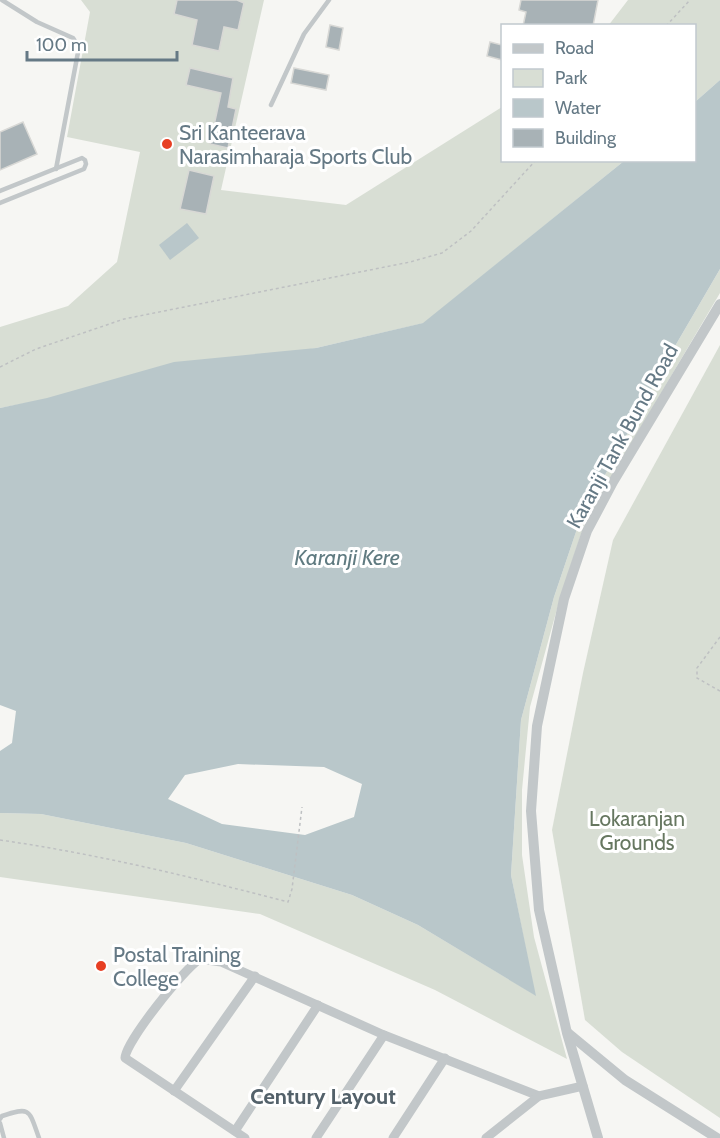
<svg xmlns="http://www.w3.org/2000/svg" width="720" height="1138" font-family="Cabin,sans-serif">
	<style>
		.green { fill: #d8ded4 }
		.water { fill: #b9c7ca; fill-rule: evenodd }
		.building { fill: #a8b2b6; stroke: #d8d8d5; stroke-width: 1.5 }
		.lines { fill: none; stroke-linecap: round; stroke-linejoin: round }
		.path { stroke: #bec0c2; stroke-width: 1.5; stroke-dasharray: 3 3; stroke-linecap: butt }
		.service { stroke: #c2c7c9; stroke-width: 4.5 }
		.minor { stroke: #c2c7c9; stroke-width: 9 }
		.tertiary { stroke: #c2c7c9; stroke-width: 10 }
		.poi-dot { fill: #e73f23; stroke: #fff; stroke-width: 2 }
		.labels { text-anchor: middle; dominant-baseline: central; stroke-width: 6; stroke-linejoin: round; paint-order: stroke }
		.poi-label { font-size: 21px; fill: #657985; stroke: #fff; text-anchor: start }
		.street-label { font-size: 21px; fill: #657985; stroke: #fff }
		.park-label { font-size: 21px; fill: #667760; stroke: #fff }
		.water-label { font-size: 22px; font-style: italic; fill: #607b81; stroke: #fff }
		.neighbourhood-label { font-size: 22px; font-weight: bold; fill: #53616a; stroke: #fff }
	</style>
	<rect width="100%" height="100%" fill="#f6f6f3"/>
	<!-- green -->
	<g class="green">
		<path d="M81 0H264L221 190 346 205 502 107V160L624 161 424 323 316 348 0 408V327L68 306 117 262 140 152 67 137 90 12Z"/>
		<path d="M628 0H720V80L695 102 694 26H608Z"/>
		<path d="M720 269V293L585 522 560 598 530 707 522 790V855L534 937 567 1059 435 990 260 914 0 877V813L41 814 186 843 352 895 418 925 535 995 511 875 521 720 554 597 579 523 671 353Z"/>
		<path d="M720 345V1118L622 1052 585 1020 552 830 583 673 613 540Z"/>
	</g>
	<!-- water -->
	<g class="water">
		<path d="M720 80V269L671 353 579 523 554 597 521 720 511 875 536 996 418 925 352 895 186 843 41 814 0 813V751L12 743 16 711 0 705V408L47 398 174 362 316 348 423 323 624 161 694 160 695 102ZM238 764 324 767 362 784 354 817 305 835 222 824 168 799 185 775Z"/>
		<path d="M187 223 199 238 170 260 159 245Z"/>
	</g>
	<!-- building -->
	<g class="building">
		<path d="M177 0H237L244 3 238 30 224 27 219 51 192 45 197 20 174 14Z"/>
		<path d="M521 0H598L593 26H523L526 12 519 10Z"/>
		<path d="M330 25 343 28 339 50 326 47Z"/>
		<path d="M490 42 502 45V60L487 56Z"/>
		<path d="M190 68 233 78 228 107 236 109 228 148 210 144 221 93 186 85Z"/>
		<path d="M294 68 329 75 326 90 291 83Z"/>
		<path d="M23 122 37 154 0 170V132Z"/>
		<path d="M189 170 214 176 206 214 180 209Z"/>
	</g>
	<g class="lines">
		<!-- path -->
		<g class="path">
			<path d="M666 26 690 0"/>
			<path d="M0 367 36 349 124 319 410 262 442 253 471 231 536 160"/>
			<path d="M720 637 697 668V678L720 691"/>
			<path d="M0 840C97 854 192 877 288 902L292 889 302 807"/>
		</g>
		<!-- service -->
		<g class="service">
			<path d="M2 0 37 22 73 38 79 47 56 169"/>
			<path d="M271 105 304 34 329 0"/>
			<path d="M0 191 82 158 85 160 86 164 84 169 0 203"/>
			<path d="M0 1119 2 1116C31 1106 29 1110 39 1138"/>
			<path d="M0 1123 4 1138"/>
		</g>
		<!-- minor -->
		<g class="minor">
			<path d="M174 1091 255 976"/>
			<path d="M235 1131 318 1005"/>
			<path d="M245 1138 125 1058C126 1041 184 969 200 959L221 962 384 1035 539 1096"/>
			<path d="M316 1138 384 1035"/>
			<path d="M393 1138 445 1058"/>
			<path d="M486 1138 539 1096 583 1086"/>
		</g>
		<!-- tertiary -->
		<g class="tertiary">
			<path d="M568 1033 625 1080 717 1138"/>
			<path d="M598 1138 567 1033 539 910 531 811 537 726 564 599 587 531 613 482 720 304"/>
		</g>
	</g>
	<!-- markers -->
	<g class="poi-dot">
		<circle cx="167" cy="144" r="6"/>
		<circle cx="101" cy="966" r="6"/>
	</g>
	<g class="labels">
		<!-- poi labels -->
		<g class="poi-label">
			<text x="179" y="132">Sri Kanteerava<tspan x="179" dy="24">Narasimharaja Sports Club</tspan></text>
			<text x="113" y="954">Postal Training<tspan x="113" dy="24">College</tspan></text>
		</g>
		<!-- street labels -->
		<g class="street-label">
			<text transform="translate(622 436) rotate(-61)">Karanji Tank Bund Road</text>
		</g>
		<!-- park labels -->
		<g class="park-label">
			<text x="637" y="818">Lokaranjan<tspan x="637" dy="24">Grounds</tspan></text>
		</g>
		<!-- water labels -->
		<g class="water-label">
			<text x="347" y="557">Karanji Kere</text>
		</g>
		<!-- neighbourhood labels -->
		<g class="neighbourhood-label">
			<text x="323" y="1096">Century Layout</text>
		</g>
	</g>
	<!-- legend -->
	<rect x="501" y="24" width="195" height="138" fill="#ffffff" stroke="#c1c9ce" stroke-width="1.5"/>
	<rect x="513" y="44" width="30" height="9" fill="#c2c7c9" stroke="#c1c9ce" stroke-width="1.5"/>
	<text x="555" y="54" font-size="18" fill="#657985">Road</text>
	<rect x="513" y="69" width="30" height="18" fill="#d8ded4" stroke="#c1c9ce" stroke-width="1.5"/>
	<text x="555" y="84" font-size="18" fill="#657985">Park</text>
	<rect x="513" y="99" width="30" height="18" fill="#b9c7ca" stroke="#c1c9ce" stroke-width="1.5"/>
	<text x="555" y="114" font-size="18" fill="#657985">Water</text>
	<rect x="513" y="129" width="30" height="18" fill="#a8b2b6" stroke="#c1c9ce" stroke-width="1.5"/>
	<text x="555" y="144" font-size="18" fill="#657985">Building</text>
	<!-- scale -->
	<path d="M27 51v9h150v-9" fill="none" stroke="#657985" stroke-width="3"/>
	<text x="36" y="51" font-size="18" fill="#657985" stroke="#ffffff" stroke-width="4.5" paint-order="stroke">100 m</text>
</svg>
